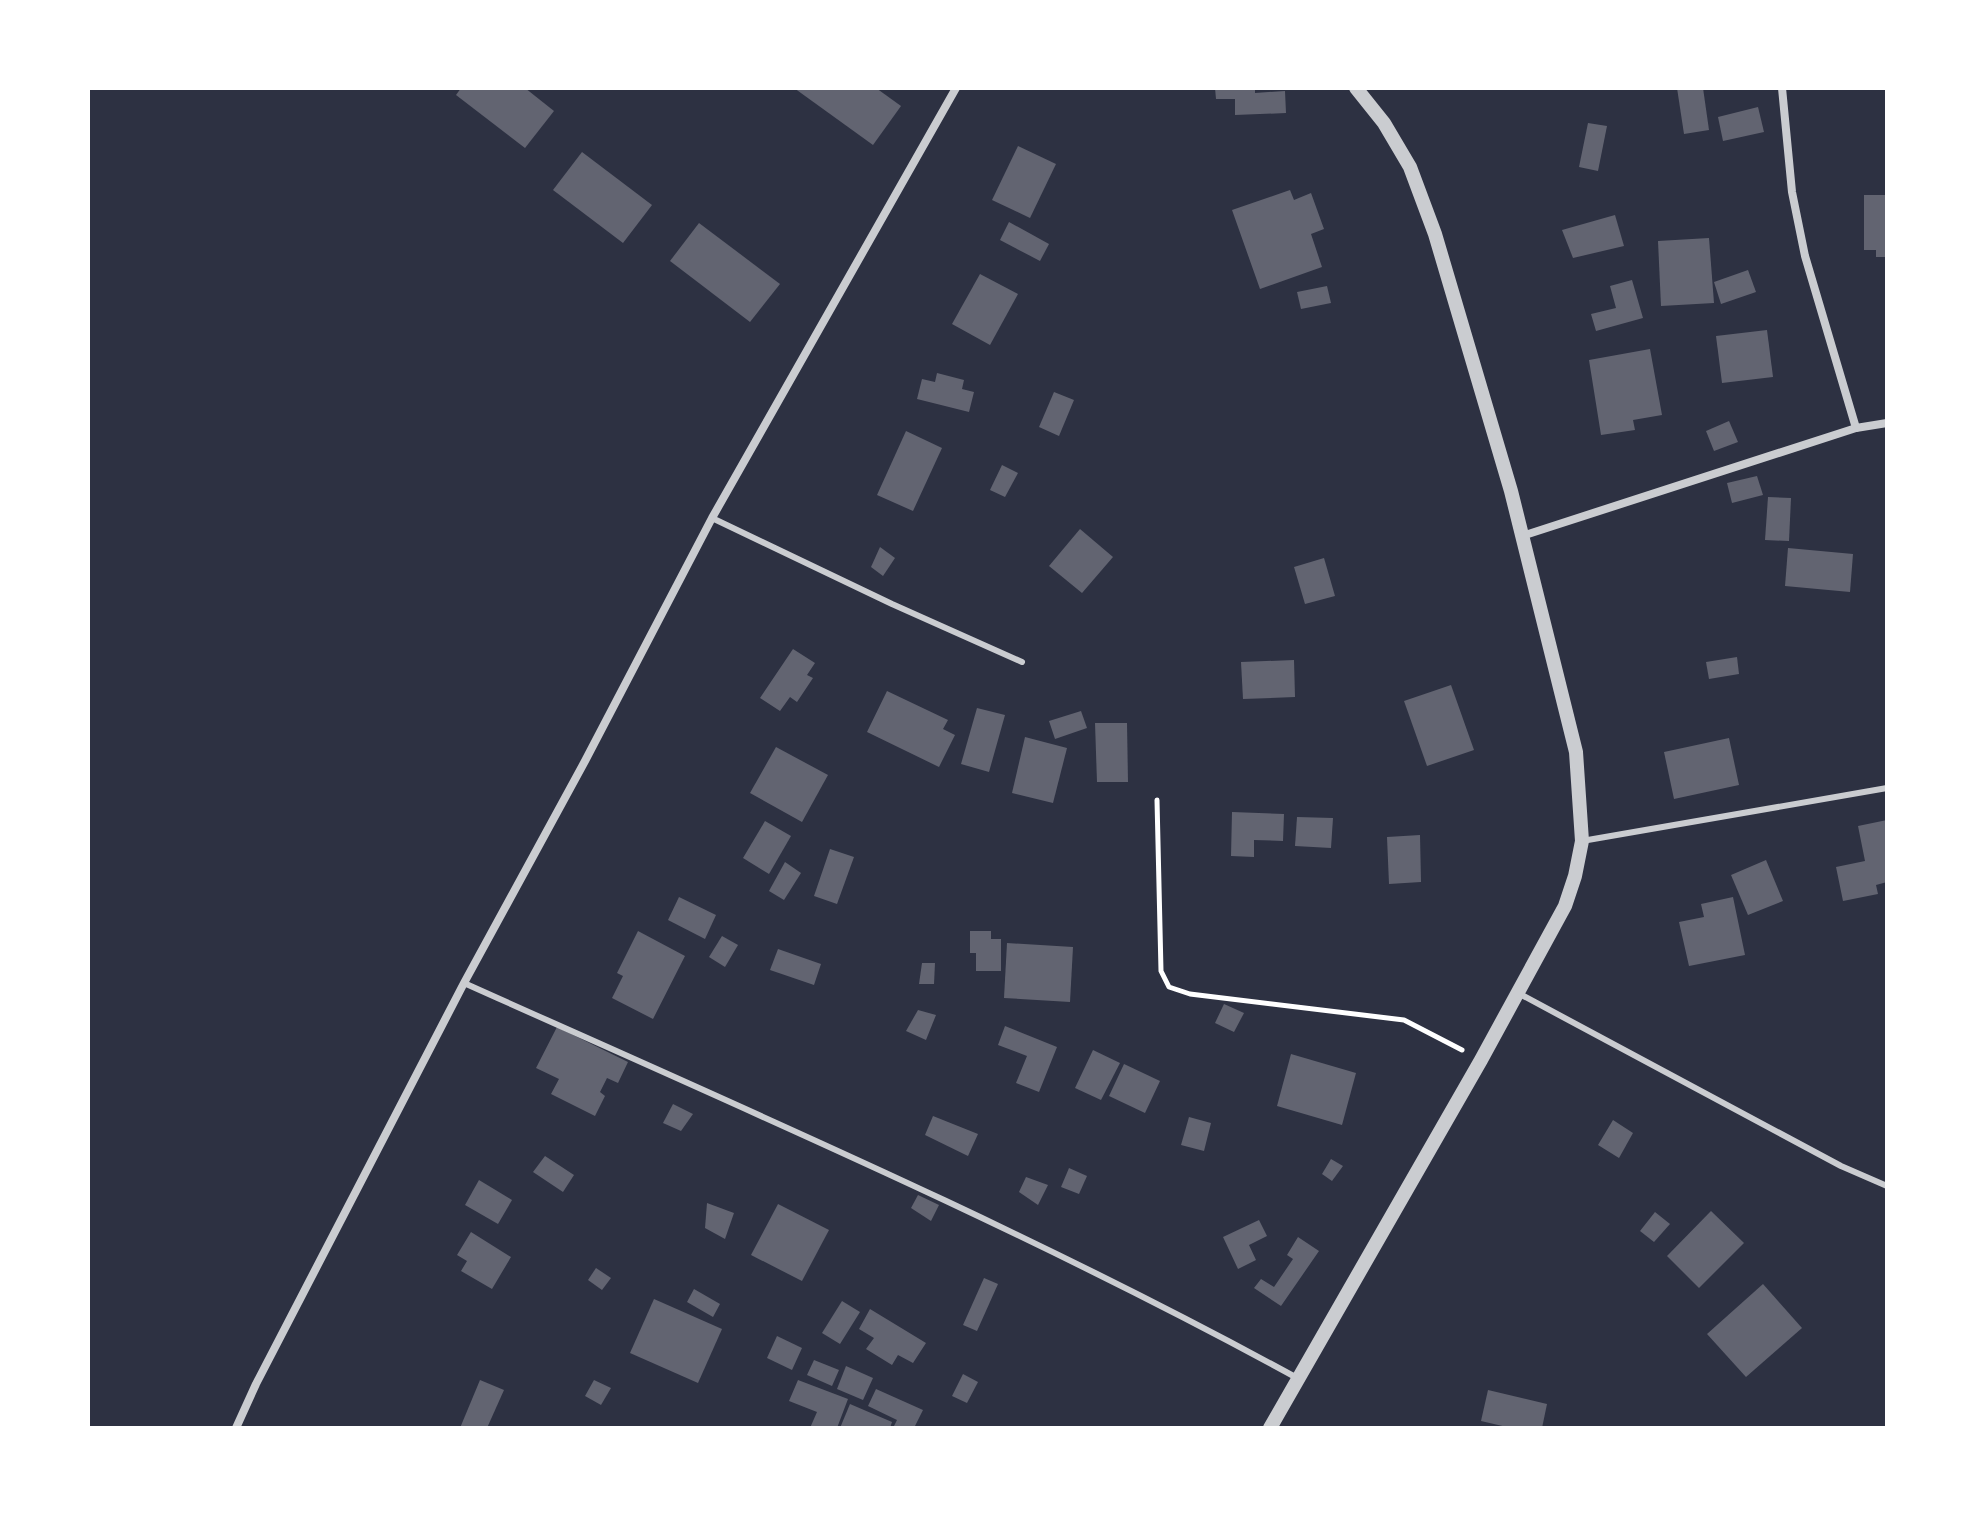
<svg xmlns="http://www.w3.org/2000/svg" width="1975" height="1516" font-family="'Exo 2',sans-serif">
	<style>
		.building { fill: #626471 }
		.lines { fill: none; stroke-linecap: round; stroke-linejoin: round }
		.path { stroke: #fff; stroke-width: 5 }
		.service { stroke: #caccd0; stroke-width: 6 }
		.minor { stroke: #caccd0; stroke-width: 8 }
		.tertiary { stroke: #caccd0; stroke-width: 14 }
	</style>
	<rect width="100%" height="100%" fill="#2d3142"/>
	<!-- building -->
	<g class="building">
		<path d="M461 88H525L554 111 525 148 456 95Z"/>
		<path d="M794 88H876L901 106 873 145Z"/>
		<path d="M1215 88H1255V93L1285 91 1286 113 1235 115V99H1216Z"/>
		<path d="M1677 88H1703L1709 130 1684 134Z"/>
		<path d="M1758 107 1764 132 1723 141 1718 117Z"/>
		<path d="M1588 123 1607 126 1598 171 1579 167Z"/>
		<path d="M1018 146 1056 164 1030 218 992 200Z"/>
		<path d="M582 152 652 205 623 243 553 190Z"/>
		<path d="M1290 190 1294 200 1311 193 1324 229 1311 234 1322 267 1260 289 1232 210Z"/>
		<path d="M1864 195H1887V257H1876V250H1864Z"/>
		<path d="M1615 215 1624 246 1573 258 1562 230Z"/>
		<path d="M1009 222 1049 244 1040 261 1000 240Z"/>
		<path d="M699 223 780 284 750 322 670 261Z"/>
		<path d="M1709 238 1714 303 1661 306 1658 241Z"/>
		<path d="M1748 270 1756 292 1721 304 1714 282Z"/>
		<path d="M980 274 1018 294 990 345 952 324Z"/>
		<path d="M1632 280 1643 318 1596 331 1591 314 1616 308 1610 286Z"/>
		<path d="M1327 286 1331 303 1301 309 1297 292Z"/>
		<path d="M1767 330 1773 377 1722 383 1716 336Z"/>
		<path d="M1650 349 1662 415 1633 420 1635 430 1601 435 1589 360Z"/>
		<path d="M937 373 964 380 962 389 974 392 969 412 917 399 922 379 935 382Z"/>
		<path d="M1054 392 1074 400 1059 436 1039 427Z"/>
		<path d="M1729 421 1738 442 1714 451 1706 431Z"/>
		<path d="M906 431 942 448 913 511 877 495Z"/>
		<path d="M1002 465 1018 473 1005 497 990 490Z"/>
		<path d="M1757 476 1763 495 1732 503 1727 483Z"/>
		<path d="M1768 497 1791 498 1789 541 1765 540Z"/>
		<path d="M1080 529 1113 557 1082 593 1049 566Z"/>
		<path d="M880 547 895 558 883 576 871 567Z"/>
		<path d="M1788 548 1853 554 1850 592 1785 586Z"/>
		<path d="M1324 558 1335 596 1305 604 1294 567Z"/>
		<path d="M793 649 815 663 807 675 813 678 797 702 790 697 780 711 760 698Z"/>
		<path d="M1737 657 1739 674 1709 679 1706 662Z"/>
		<path d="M1294 660 1295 697 1243 699 1241 662Z"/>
		<path d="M1451 685 1474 750 1427 766 1404 701Z"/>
		<path d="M887 691 948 720 943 729 955 735 939 767 867 732Z"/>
		<path d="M977 708 1005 715 989 772 961 764Z"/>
		<path d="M1081 711 1087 728 1055 739 1049 721Z"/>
		<path d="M1095 723H1127L1128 782H1097Z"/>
		<path d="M1025 737 1067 748 1053 803 1012 793Z"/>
		<path d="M1729 738 1739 785 1674 799 1664 752Z"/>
		<path d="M776 747 828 775 802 822 750 793Z"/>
		<path d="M1232 812 1284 814 1283 841 1254 840V857L1231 856Z"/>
		<path d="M1297 817 1333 818 1331 848 1295 846Z"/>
		<path d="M1887 820V882L1876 885 1878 894 1843 901 1836 867 1865 861 1858 826Z"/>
		<path d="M765 821 791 836 769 874 743 858Z"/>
		<path d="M1420 835 1421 882 1389 884 1387 837Z"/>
		<path d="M830 849 854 857 837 904 814 896Z"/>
		<path d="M1766 860 1783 901 1748 915 1731 875Z"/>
		<path d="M785 862 801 873 784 900 769 891Z"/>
		<path d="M679 897 716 915 705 939 668 920Z"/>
		<path d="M1733 897 1745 955 1689 966 1679 922 1704 917 1701 904Z"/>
		<path d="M638 931 685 956 653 1019 612 998 623 976 617 973Z"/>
		<path d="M970 931H991V939H1001V971H976V953H970Z"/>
		<path d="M722 936 738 945 725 967 709 957Z"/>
		<path d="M1007 943 1073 947 1070 1002 1004 998Z"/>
		<path d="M778 949 821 964 814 985 770 970Z"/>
		<path d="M922 963H935L934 984H919Z"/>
		<path d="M1224 1004 1244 1013 1234 1032 1215 1023Z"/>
		<path d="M918 1010 936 1015 926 1040 906 1031Z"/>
		<path d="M1005 1026 1057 1047 1039 1092 1016 1083 1027 1056 998 1045Z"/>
		<path d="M557 1027 628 1062 618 1083 607 1078 600 1092 605 1096 595 1116 551 1094 559 1079 536 1068Z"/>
		<path d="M1093 1050 1120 1063 1101 1100 1075 1088Z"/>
		<path d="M1291 1054 1356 1073 1342 1125 1277 1106Z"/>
		<path d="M1124 1064 1160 1081 1145 1113 1109 1096Z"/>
		<path d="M673 1104 693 1114 681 1131 663 1123Z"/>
		<path d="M933 1116 978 1134 968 1156 925 1135Z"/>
		<path d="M1189 1117 1211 1123 1204 1151 1181 1145Z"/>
		<path d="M1613 1120 1633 1133 1619 1158 1598 1145Z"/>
		<path d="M545 1156 574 1175 563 1192 533 1172Z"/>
		<path d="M1331 1159 1343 1166 1332 1181 1322 1174Z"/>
		<path d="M1069 1168 1087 1176 1079 1194 1061 1187Z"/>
		<path d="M1026 1177 1048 1185 1038 1205 1019 1192Z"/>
		<path d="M479 1180 512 1200 498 1224 465 1205Z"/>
		<path d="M918 1195 939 1205 931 1221 911 1208Z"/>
		<path d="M707 1203 734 1213 725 1239 705 1228Z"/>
		<path d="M778 1204 829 1230 802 1281 751 1255Z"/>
		<path d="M1711 1211 1744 1243 1699 1288 1667 1256Z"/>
		<path d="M1655 1212 1670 1224 1654 1242 1640 1231Z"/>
		<path d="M1259 1220 1267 1236 1249 1245 1256 1260 1238 1269 1223 1237Z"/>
		<path d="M471 1232 511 1257 492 1289 461 1271 467 1261 457 1255Z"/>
		<path d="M1298 1237 1319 1251 1281 1306 1254 1288 1261 1279 1274 1287 1293 1259 1287 1255Z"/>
		<path d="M596 1268 611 1278 602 1290 588 1280Z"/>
		<path d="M984 1278 998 1284 977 1331 963 1325Z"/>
		<path d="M1763 1284 1802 1328 1746 1377 1707 1334Z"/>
		<path d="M694 1289 720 1304 713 1317 687 1302Z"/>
		<path d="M654 1299 722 1329 698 1383 630 1353Z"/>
		<path d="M842 1301 860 1312 840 1344 822 1333Z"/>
		<path d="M870 1309 926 1343 913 1363 898 1355 892 1365 866 1349 874 1338 859 1329Z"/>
		<path d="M777 1336 802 1348 792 1370 767 1358Z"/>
		<path d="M814 1360 839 1370 832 1386 807 1375Z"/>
		<path d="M846 1366 873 1378 863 1400 837 1389Z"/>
		<path d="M963 1374 978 1382 967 1403 952 1396Z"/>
		<path d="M480 1380 504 1390 487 1428H460Z"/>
		<path d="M594 1380 611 1388 601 1405 585 1396Z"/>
		<path d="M798 1380 848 1399 837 1428H810L817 1412 789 1401Z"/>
		<path d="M876 1389 923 1410 914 1428H893L897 1420 868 1406Z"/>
		<path d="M1488 1390 1547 1404 1542 1428H1511L1481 1421Z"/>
		<path d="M850 1404 892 1422 890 1428H840Z"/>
	</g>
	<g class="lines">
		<!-- path -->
		<path class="path" d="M1157 800 1161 971 1169 987 1190 994 1404 1020 1462 1050"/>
		<!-- service -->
		<g class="service">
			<path d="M712 518 892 604 1022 662"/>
			<path d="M1582 841 1887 788"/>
			<path d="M464 983C745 1109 1029 1231 1299 1379"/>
			<path d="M1518 993 1841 1166 1887 1186"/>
		</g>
		<!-- minor -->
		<g class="minor">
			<path d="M1782 88 1792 192 1805 256 1856 428"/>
			<path d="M1522 536 1856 428 1887 423"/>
			<path d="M236 1428 256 1384 464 983 585 761 712 518 956 88"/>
		</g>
		<!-- tertiary -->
		<path class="tertiary" d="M1270 1428 1481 1060 1565 906 1575 876 1582 841 1576 752 1511 491 1435 234 1410 167 1384 123 1356 88"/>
	</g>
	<!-- border -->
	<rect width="1975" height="1516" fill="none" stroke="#ffffff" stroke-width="180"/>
</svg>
